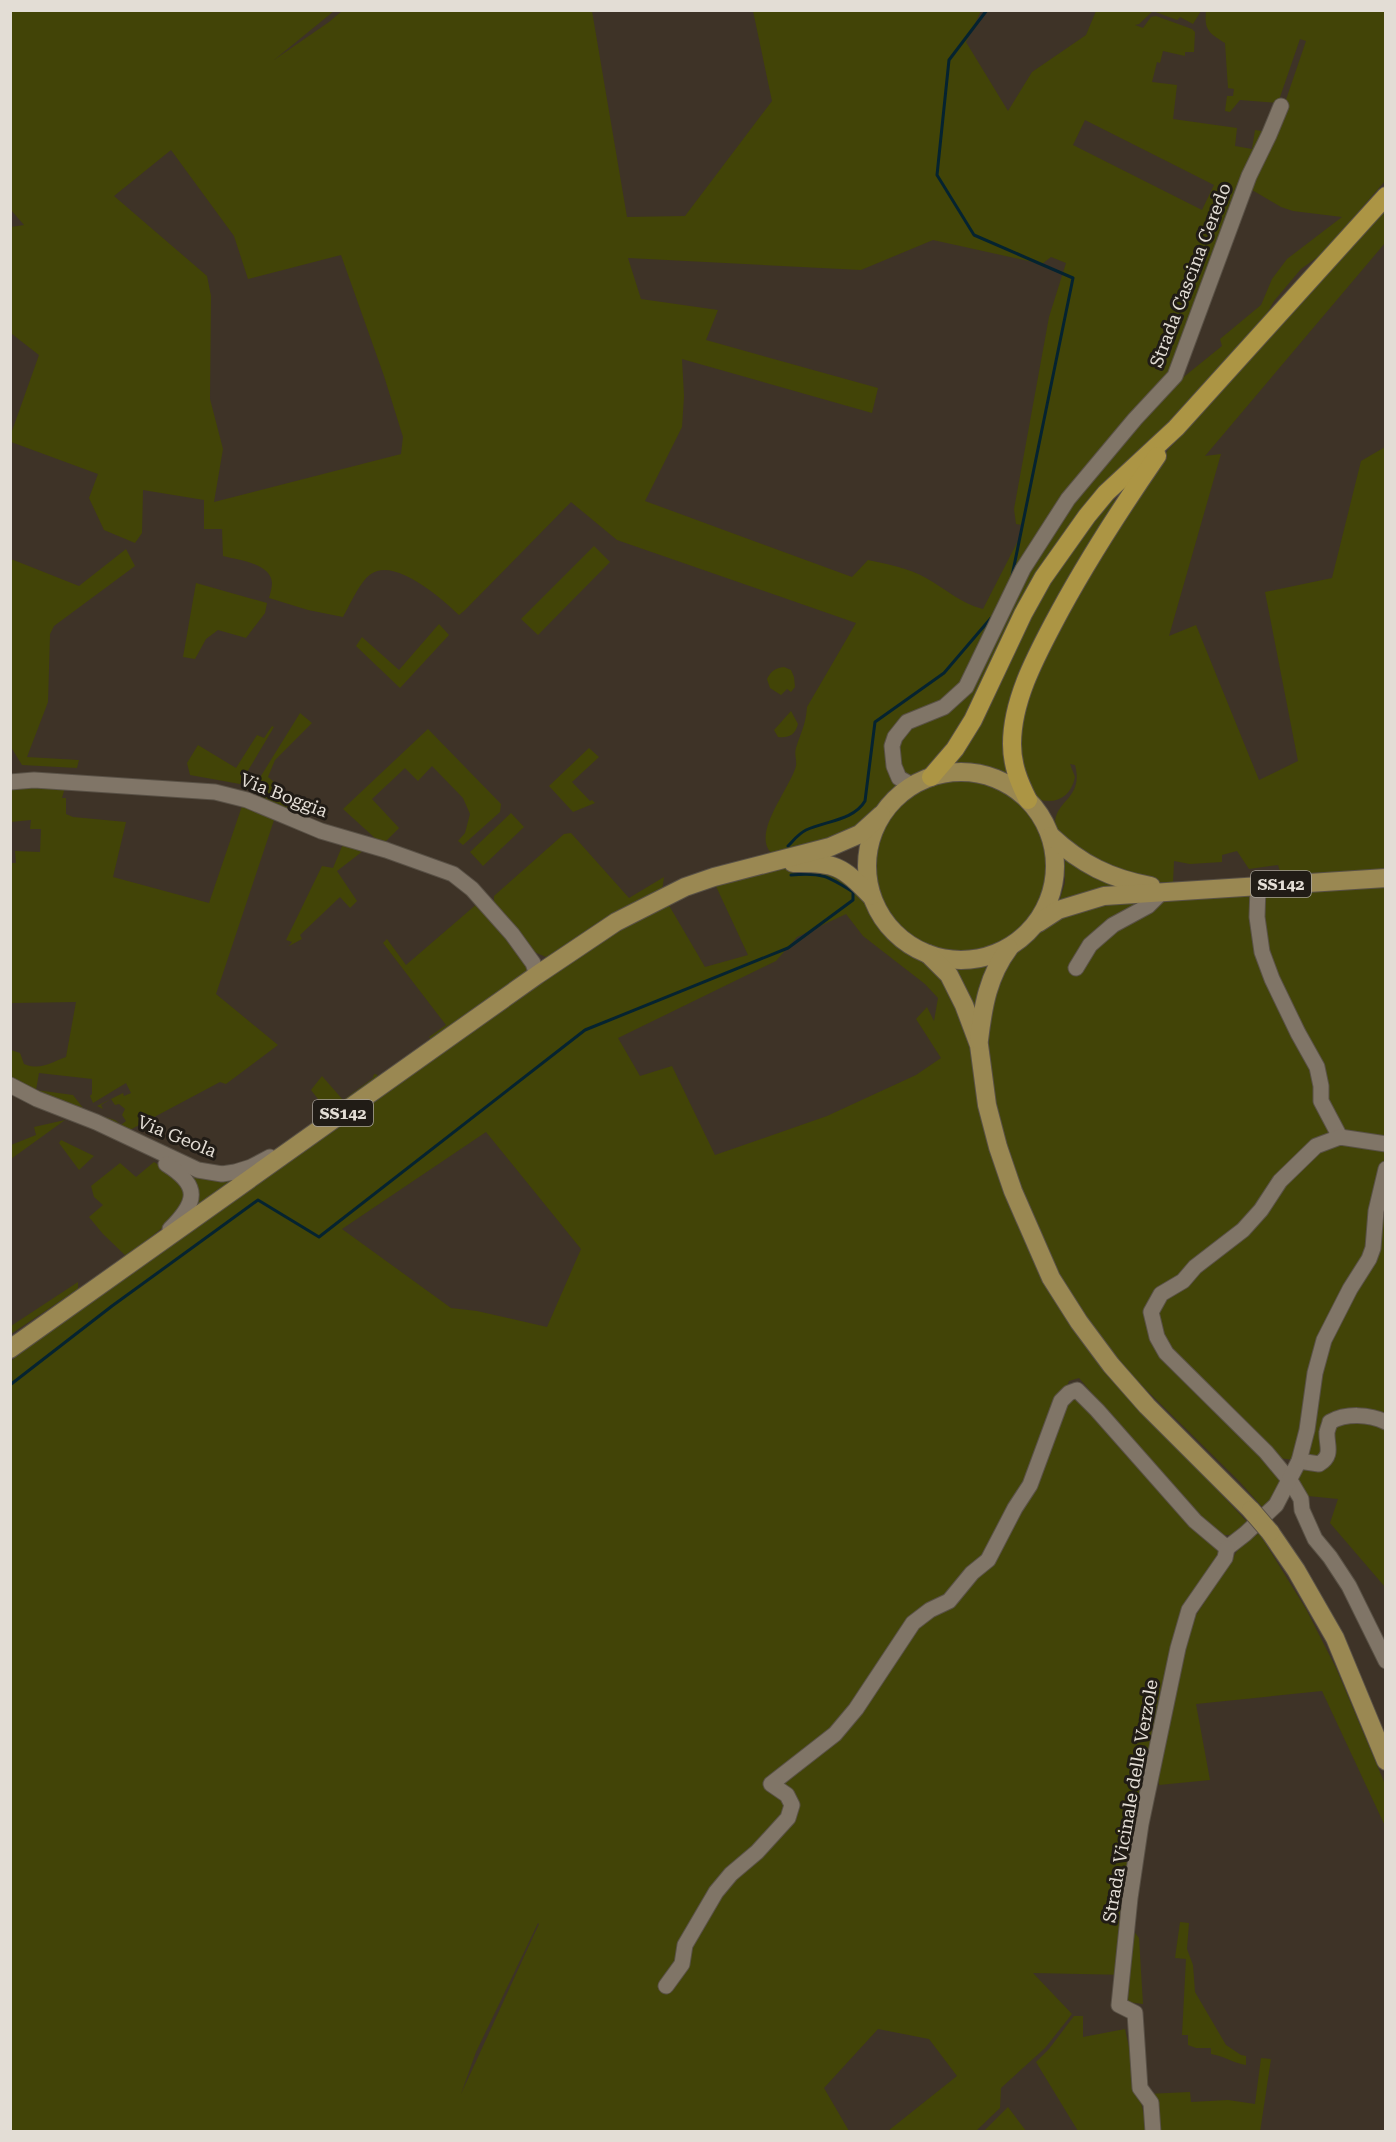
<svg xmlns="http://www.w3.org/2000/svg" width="1396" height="2142" font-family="'Roboto Serif',serif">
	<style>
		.green { fill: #424407; fill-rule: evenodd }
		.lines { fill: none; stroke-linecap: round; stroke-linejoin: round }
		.stream { stroke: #052330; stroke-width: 3 }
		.minor-casing { stroke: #595146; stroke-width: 17 }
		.major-casing { stroke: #595146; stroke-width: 20 }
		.highway-casing { stroke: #595146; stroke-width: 20 }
		.minor { stroke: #807567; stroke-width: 15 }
		.major { stroke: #9a8852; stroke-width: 18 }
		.highway { stroke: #ac9544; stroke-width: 18 }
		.major-bridge-casing { stroke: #595146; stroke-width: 20; stroke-linecap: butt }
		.major-bridge { stroke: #9a8852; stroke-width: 18 }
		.labels { text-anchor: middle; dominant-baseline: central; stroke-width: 6; stroke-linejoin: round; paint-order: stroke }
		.shield { fill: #211c16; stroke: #a9a39c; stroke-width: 1.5 }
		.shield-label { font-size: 16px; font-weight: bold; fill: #e3ddd5 }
		.street-label { font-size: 18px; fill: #e3ddd5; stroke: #211c16 }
	</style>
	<rect width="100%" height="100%" fill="#3e3327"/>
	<!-- green -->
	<g class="green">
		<path d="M11 11H334L274 60 329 22 342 11H592L627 217 685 216 772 101 753 11H981L966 42 1008 111 1032 72 1086 35 1096 11H1201L1193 24 1180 17 1177 20 1153 11 1139 24 1135 25 1143 28 1151 17 1156 16 1192 29 1195 32 1194 52H1185V56L1163 51 1160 63 1157 62 1152 82 1177 85 1173 119 1237 128 1235 146 1252 149 1255 130 1268 132 1172 373 1093 460 961 682 950 696 897 726V785L879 803 867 822 857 831 774 855C748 837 790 789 796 766 797 760 794 754 796 748 801 732 806 724 807 707L856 623 617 540 571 502 464 611 459 615C442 599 395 557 371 574 360 581 350 605 343 617L308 610 269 598C270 594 272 588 272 583 271 563 238 560 223 556L222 529H204V500L143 490 142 533 135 543 104 530 89 498 98 474 11 442V431H12L39 355 12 334 11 336V227L24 225 11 210ZM1085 120 1214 185 1202 210 1073 145ZM171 150 234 236 248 279 341 255 384 376 403 437 401 454 214 502 223 449 210 399 211 296 207 276 114 196ZM933 240 1042 264 1051 257 1066 263 1049 317 1014 509 1016 524 1022 525 1021 535 983 609C960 603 946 589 926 578 909 568 886 564 868 560L852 577 645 501 682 427 684 396 682 359 872 413 878 388 706 340 718 310 641 299 628 258 861 270Z"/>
		<path d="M1206 11H1385V181L1353 218 1330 248 1301 269 1274 301 1265 317 1135 458 1103 489 980 694 935 764 915 776 907 775 900 770 896 749 906 727 948 708 1049 533 1170 388 1222 346 1220 339 1261 305 1272 279 1287 259 1342 217 1293 211 1281 207 1247 187 1278 123 1306 41 1300 39 1278 103 1240 100 1230 112 1225 111 1227 96H1233L1234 89 1228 88 1225 43C1209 33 1204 30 1206 11Z"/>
		<path d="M1385 211V243L1205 456 1221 454 1169 636 1196 625 1259 780 1298 761 1265 592 1332 578 1361 461 1385 447V871L1282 878 1278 865 1249 869 1237 851 1222 855V862L1190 864 1174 861 1173 882H1154L1112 872 1056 831C1049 800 1085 802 1075 765L1070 764 1075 777C1071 798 1054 806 1034 798L1016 757 1023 703 1044 648 1154 469 1168 450Z"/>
		<path d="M1114 499 1116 505 1033 660 1012 777C990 771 969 764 946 767L1034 601 1106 501Z"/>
		<path d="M594 546 610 562 538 635 521 619Z"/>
		<path d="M126 549 135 566 54 626 50 634 48 702 27 757 79 760 77 768 22 765 11 747V559L79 586Z"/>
		<path d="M196 583 267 603 265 613 246 638 218 630 206 639 195 659 183 657Z"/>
		<path d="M439 624 449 635 400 688 356 646 362 637 399 670Z"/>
		<path d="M784 667 791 670 794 677 795 687 791 692 787 689 781 695 770 688 767 679C771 671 775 668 784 667Z"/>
		<path d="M791 711 798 724C795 735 789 738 778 737L774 730Z"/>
		<path d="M300 713 312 723 275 760 268 777 274 782 273 786 302 811 298 815C284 809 255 804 256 784Z"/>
		<path d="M272 726 274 727 240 784 190 775 187 763 198 745 236 768 257 735 264 738Z"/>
		<path d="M428 729 501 804 500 812 463 845 458 841 465 833 470 814 463 798 432 766 418 781 405 768 372 799 399 828 385 842 376 839 343 809Z"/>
		<path d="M589 748 599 757 572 782 590 801 592 800 595 803 573 812 549 786Z"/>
		<circle cx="961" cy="865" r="86"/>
		<path d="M65 787 62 798H66V814L73 817 126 822 113 877 209 903 242 806 274 820 216 994 278 1045 226 1084 220 1082 128 1131 95 1114 115 1120 121 1125 126 1121 122 1115 125 1109 119 1104 115 1105 111 1099 101 1105 103 1109 97 1106 123 1093 124 1096 131 1093 126 1083 93 1103 90 1096 92 1094V1079L39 1073 36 1090 73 1095 83 1108 78 1109 11 1079V1050L20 1053 24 1064C41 1071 51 1062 66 1057L76 1002 11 1003V863H16L15 851 40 852 41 829H30L31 820 11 822V788Z"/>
		<path d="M511 813 524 827 483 866 470 852Z"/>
		<path d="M571 833 629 898 664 877 662 891 555 956 546 957 534 952 494 903V896L564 834Z"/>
		<path d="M343 844 363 851 337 871 357 901 350 908 340 897 300 935 302 939 289 946 292 942 286 940 322 866 333 868Z"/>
		<path d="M1065 859 1118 887 1059 902 1065 883Z"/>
		<path d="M792 867 830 870 866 900 877 923 888 936 903 950 938 972 958 1001 1047 1284 1208 1480 1249 1524 1234 1535H1220L1198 1517 1079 1378 1069 1381 1066 1389 1069 1393 1104 1427 1116 1444 1160 1493 1219 1550 1217 1560 1187 1609 1124 1901 1116 1951 1124 1954 1133 1930 1139 1938 1143 2004 1128 2002 1129 1975 1033 1973 1072 2014 1045 2048 1001 2088 1000 2108 976 2131H888L957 2076 929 2039 878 2029 824 2088 849 2131 11 2132V1361L37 1340 613 930 667 902 705 967 748 955 714 882 734 876ZM846 914 863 936 925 984 938 998 934 1021 927 1007 916 1019 941 1058 916 1075 827 1116 715 1155 672 1066 640 1076 618 1038 776 961 797 937ZM486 1132 581 1249 547 1327 477 1311 451 1308 342 1229ZM538 1923 539 1924 461 2094 476 2052Z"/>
		<path d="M1385 885V1587L1330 1523 1338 1499 1298 1495 1291 1482 1301 1461 1279 1458 1281 1483 1265 1510 1239 1481 1115 1359 1083 1318 1055 1270 1021 1187 1006 1142 995 1100 986 1051V1017L1010 956 1045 924 1072 907 1168 896Z"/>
		<path d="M478 903 529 961 531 974 432 1041 429 1037 446 1025 383 943 387 939 406 965Z"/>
		<path d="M992 962 977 1014 948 966 972 967Z"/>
		<path d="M374 1074 378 1075 374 1080 329 1113 311 1090 322 1076 343 1100 373 1078Z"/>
		<path d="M65 1120 11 1159V1145L36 1135 34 1127Z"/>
		<path d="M61 1140 94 1156 79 1170 59 1143Z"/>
		<path d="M154 1162 180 1178 186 1196 175 1217 127 1257 103 1234 89 1217 103 1205 94 1197 91 1186 120 1163 136 1177Z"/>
		<path d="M178 1165 254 1170 189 1216Z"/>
		<path d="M78 1282V1289L11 1334V1326Z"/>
		<path d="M1259 1533 1306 1609 1336 1668 1385 1784V1826L1322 1691 1196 1704 1210 1780 1159 1785 1158 1771 1177 1677 1193 1620 1239 1548Z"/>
		<path d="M1180 1922 1189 1923 1187 1949 1193 1965 1195 1992 1226 2045 1241 2055 1246 2056V2065C1233 2063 1224 2056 1211 2054V2048H1196L1188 2045V2035H1182L1186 1959 1175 1958Z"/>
		<path d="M1074 2016H1083V2037L1125 2029 1146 2125V2094L1190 2092 1191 2102 1228 2100 1255 2104 1261 2058 1271 2059 1260 2132 1078 2131 1036 2062 1049 2049Z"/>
		<path d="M1008 2107 1026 2131H984Z"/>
	</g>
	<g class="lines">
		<!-- stream -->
		<g class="stream">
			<path d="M987 10 949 60 937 175 974 235 1073 278 1012 576"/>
			<path d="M788 846C794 840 798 834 806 830 826 821 854 820 865 801L875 722 944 673 991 618"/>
			<path d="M10 1385 112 1306 258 1200 319 1237 585 1030 788 948 853 900V892C828 876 821 872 791 875"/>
		</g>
		<defs>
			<g id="minor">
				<path d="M10 782 34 780 215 792 247 800 321 831 386 850 453 874 472 889 512 934 533 963 537 975"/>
				<path d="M912 785 899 778 894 766 892 746 895 737 907 722 944 707 966 687 1023 569 1068 499 1135 419 1175 376 1249 176 1269 135 1281 106"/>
				<path d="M1258 886 1257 917 1262 952 1272 979 1298 1033 1317 1067 1321 1086V1101L1340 1137"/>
				<path d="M1076 968 1090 945 1098 938 1113 925 1148 906 1162 892"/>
				<path d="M10 1085 37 1099 96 1122 198 1170 222 1174 235 1172 251 1167 270 1157"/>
				<path d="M1386 1144 1340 1137 1316 1146 1280 1181 1261 1210 1243 1230 1195 1267 1183 1281 1161 1294 1151 1312 1157 1337 1166 1353 1266 1452 1291 1482 1301 1499 1302 1510 1315 1539 1330 1557 1349 1586 1386 1661"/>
				<path d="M166 1164C201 1186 197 1202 170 1229"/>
				<path d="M1299 1461 1319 1464C1334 1455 1326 1445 1327 1432 1327 1431 1330 1423 1330 1422 1346 1413 1369 1414 1386 1422"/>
				<path d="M666 1986 682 1964 685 1945 716 1892 731 1874 757 1852 788 1818 792 1805 787 1795 771 1784 835 1734 856 1709 913 1623 930 1610 949 1601 972 1573 988 1560 1015 1508 1030 1485 1061 1401 1069 1393 1077 1390 1097 1410 1195 1521 1227 1548 1245 1534 1276 1505 1299 1461 1307 1430 1315 1373 1324 1340 1350 1289 1369 1259 1373 1248 1376 1211 1386 1169"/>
				<path d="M1153 2132 1151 2103 1140 2088 1135 2013 1119 2005 1130 1898 1141 1824 1178 1648 1189 1610 1225 1558 1227 1548"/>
			</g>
			<g id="major">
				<circle cx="961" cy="866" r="94"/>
				<path d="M1051 836C1081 864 1111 879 1151 886"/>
				<path d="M793 863C835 862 842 866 871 896"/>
				<path d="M1038 923 1058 910 1104 896 1386 878"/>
				<path d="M928 954 949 975 964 1005 979 1045 987 1105 998 1147 1013 1191 1051 1278 1079 1322 1111 1365 1147 1406 1251 1510"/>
				<path d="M979 1040C983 1006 988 976 1009 948"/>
				<path d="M10 1349 537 975 616 922 685 887 714 877 830 847 860 834 881 815"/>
				<path d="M1270 1532 1296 1570 1335 1638 1386 1761"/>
			</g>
			<g id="highway">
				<path d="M931 777 955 749 973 720 1023 614 1043 578 1087 516 1106 493 1176 428 1386 196"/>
				<path d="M1028 800C1019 782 1012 765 1012 744 1012 702 1034 660 1053 624 1084 565 1119 511 1157 456"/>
			</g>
		</defs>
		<!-- minor casing -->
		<use href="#minor" class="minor-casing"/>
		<!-- major casing -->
		<use href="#major" class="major-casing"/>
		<!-- highway casing -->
		<use href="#highway" class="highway-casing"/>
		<!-- minor -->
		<use href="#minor" class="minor"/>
		<!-- major -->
		<use href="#major" class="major"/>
		<!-- highway -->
		<use href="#highway" class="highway"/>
		<defs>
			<path id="major-bridge" d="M1251 1510 1270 1532"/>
		</defs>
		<!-- major-bridge casing -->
		<use href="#major-bridge" class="major-bridge-casing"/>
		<!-- major-bridge -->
		<use href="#major-bridge" class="major-bridge"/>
	</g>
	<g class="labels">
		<!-- shield labels -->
		<g class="shield">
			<rect x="1251" y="871" width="60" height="26" rx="4.5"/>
			<rect x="313" y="1100" width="60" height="26" rx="4.5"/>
		</g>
		<g class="shield-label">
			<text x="1281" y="884">SS142</text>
			<text x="343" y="1113">SS142</text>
		</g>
		<!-- street labels -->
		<g class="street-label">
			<text transform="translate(1190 275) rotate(-69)">Strada Cascina Ceredo</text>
			<text transform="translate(284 795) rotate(21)">Via Boggia</text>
			<text transform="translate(177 1136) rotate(22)">Via Geola</text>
			<text transform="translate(1130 1801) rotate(-80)">Strada Vicinale delle Verzole</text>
		</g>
	</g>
	<!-- border -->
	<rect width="1396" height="2142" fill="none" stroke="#e3ddd5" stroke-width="24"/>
</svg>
